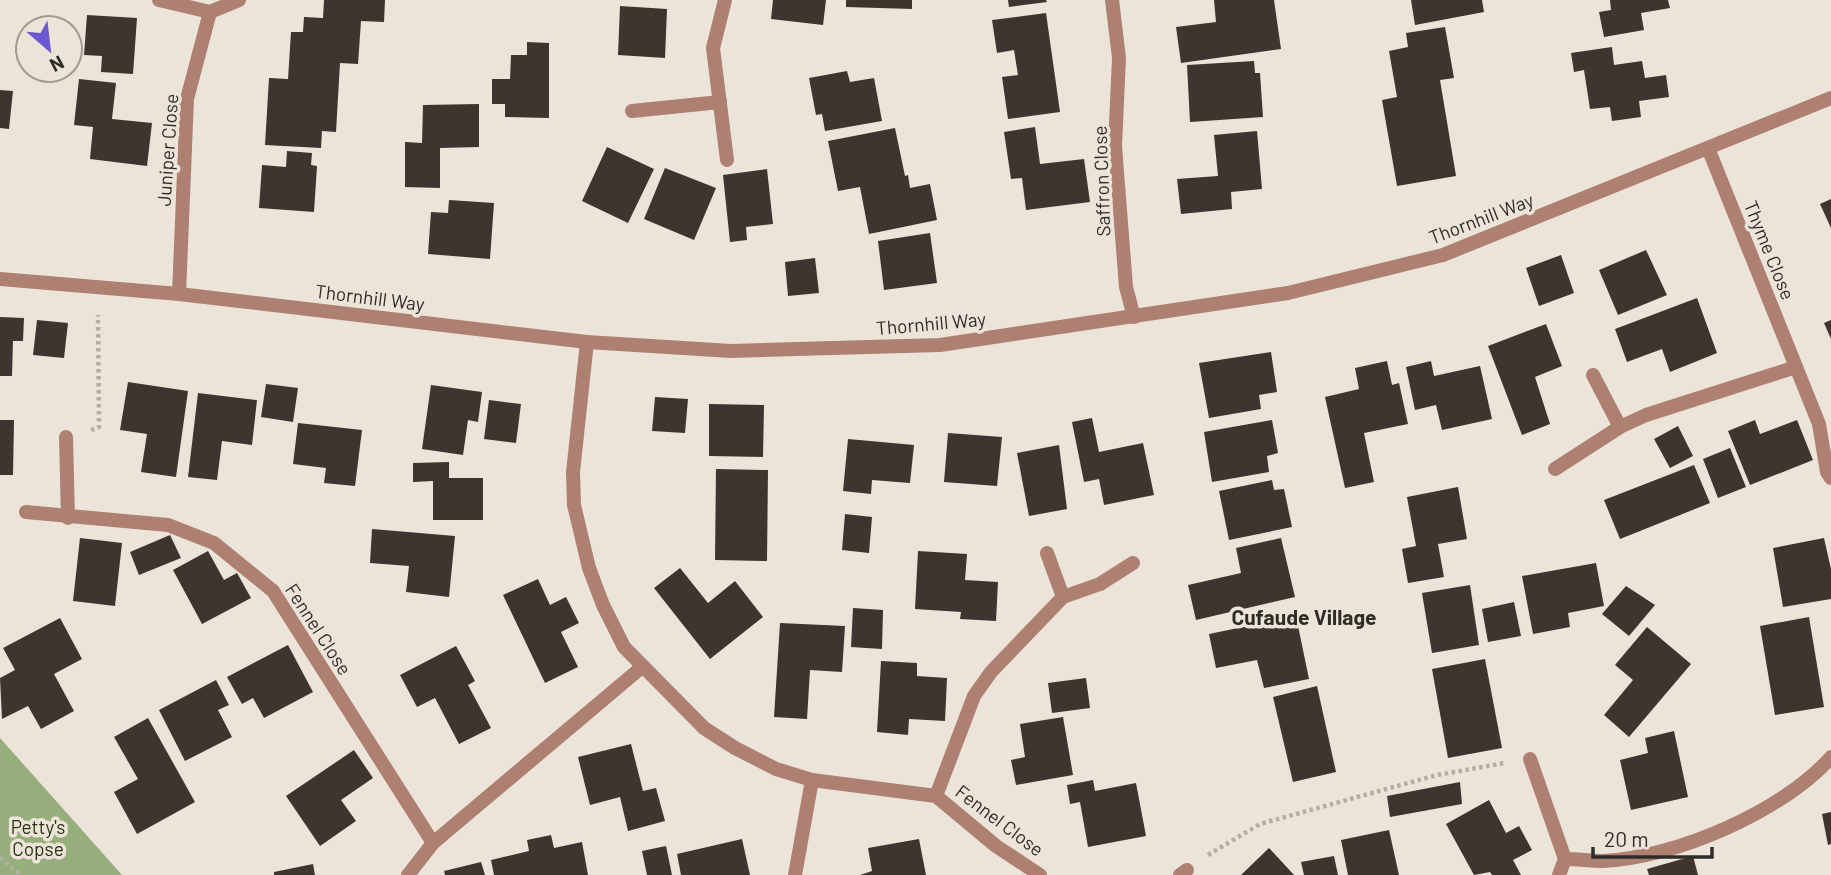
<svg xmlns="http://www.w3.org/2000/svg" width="1831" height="875" font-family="Barlow,sans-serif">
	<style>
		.forest { fill: #96ae7b }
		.building { fill: #3f342f }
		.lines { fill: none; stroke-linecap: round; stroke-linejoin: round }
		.path { stroke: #b3ada3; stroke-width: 4.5; stroke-dasharray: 3.5 3.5; stroke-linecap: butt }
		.minor { stroke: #ad8071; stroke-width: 14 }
		.labels { text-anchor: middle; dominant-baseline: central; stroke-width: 7; stroke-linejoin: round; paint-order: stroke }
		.street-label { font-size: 19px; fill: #2e2c27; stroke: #ece4d8 }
		.park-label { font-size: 19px; fill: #25350f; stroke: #ece4d8 }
		.neighbourhood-label { font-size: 21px; font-weight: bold; fill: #2e2c27; stroke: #ece4d8 }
	</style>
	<rect width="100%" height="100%" fill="#ece4d8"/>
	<!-- forest -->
	<path class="forest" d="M0 738 122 875H0Z"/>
	<!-- building -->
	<g class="building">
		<path d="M324 0H385L384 22 361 21 358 64 340 63 336 132 322 131 321 148 265 145 269 78 288 79 291 32H303L304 17 323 18Z"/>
		<path d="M773 0H826L823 25 771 19Z"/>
		<path d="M846 0H912V9L846 7Z"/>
		<path d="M1008 0H1046L1047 2 1009 7Z"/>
		<path d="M1214 0H1274L1281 49 1181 63 1176 27 1216 22Z"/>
		<path d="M1411 0H1482L1484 12 1415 25Z"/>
		<path d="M1610 0H1668L1670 8 1641 13 1644 30 1604 37 1599 12 1611 10Z"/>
		<path d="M620 6 667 9 665 58 618 55Z"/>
		<path d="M1046 13 1060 112 1008 119 1002 77 1018 75 1014 50 997 53 992 20Z"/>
		<path d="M87 15 137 18 133 74 101 72 102 56 84 55Z"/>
		<path d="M1445 27 1454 78 1440 80 1456 176 1397 186 1382 100 1397 97 1389 51 1408 47 1406 33Z"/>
		<path d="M527 42 549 43V118L505 117V104H492V79H510L511 55H527Z"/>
		<path d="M1612 47 1614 65 1642 61 1645 78 1666 75 1669 97 1639 101 1641 117 1612 121 1610 107 1590 109 1584 70 1574 72 1571 53Z"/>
		<path d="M1254 61 1255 73H1260L1263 117 1190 122 1187 65Z"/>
		<path d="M847 71 850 82 874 78 882 121 825 131 822 114 816 115 809 78Z"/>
		<path d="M79 79 116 83 112 119 152 123 147 166 90 159 93 127 74 125Z"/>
		<path d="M0 90 13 91 9 129 0 128Z"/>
		<path d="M479 104V147L440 148V188L405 187V142L422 143 423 105Z"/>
		<path d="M1035 127 1040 164 1084 159 1090 202 1026 210 1022 178 1011 179 1004 132Z"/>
		<path d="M895 128 905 176 908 175 910 188 930 184 937 220 869 234 860 187 838 191 828 141Z"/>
		<path d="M1257 131 1262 189 1231 192 1232 209 1181 214 1177 179 1218 176 1214 135Z"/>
		<path d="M607 147 654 169 628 223 582 201Z"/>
		<path d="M287 151 312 153 311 165 317 166 314 212 259 208 262 165 286 167Z"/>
		<path d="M665 168 716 188 694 240 644 219Z"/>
		<path d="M767 169 773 224 746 227 747 240 730 242 723 175Z"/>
		<path d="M1831 199V228L1820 204Z"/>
		<path d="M449 200 494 203 490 259 428 254 431 212 448 213Z"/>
		<path d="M930 233 937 283 884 290 878 241Z"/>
		<path d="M1646 250 1667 295 1618 315 1599 270Z"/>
		<path d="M1561 255 1574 293 1539 306 1526 268Z"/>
		<path d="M815 258 819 293 788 296 785 262Z"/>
		<path d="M1697 298 1717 353 1670 372 1662 349 1627 362 1615 329Z"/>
		<path d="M0 317 24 318 23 341H13L12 376H0Z"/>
		<path d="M37 320 68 323 64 358 33 355Z"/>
		<path d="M1831 320V339L1824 323Z"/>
		<path d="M1546 324 1562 366 1535 377 1550 424 1522 435 1488 346Z"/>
		<path d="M1271 352 1277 392 1259 395 1261 409 1209 418 1199 363Z"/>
		<path d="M1387 361 1392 385 1399 383 1408 424 1364 433 1374 482 1345 488 1325 397 1359 389 1355 368Z"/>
		<path d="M1431 361 1434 376 1480 366 1492 419 1442 430 1436 405 1415 410 1406 367Z"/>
		<path d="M128 382 188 391 176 477 141 472 147 434 120 430Z"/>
		<path d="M266 384 298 388 293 422 261 417Z"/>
		<path d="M431 385 482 392 478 422 468 420 463 455 422 449Z"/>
		<path d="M198 393 257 400 252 445 222 441 217 480 188 477Z"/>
		<path d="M655 397 688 399 685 433 652 431Z"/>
		<path d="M489 400 521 404 516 443 484 439Z"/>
		<path d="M709 404 764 405 763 457 709 456Z"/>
		<path d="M1092 418 1099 452 1143 443 1154 495 1104 505 1099 479 1084 482 1072 422Z"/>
		<path d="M0 420H14L13 475H0Z"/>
		<path d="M1272 420 1278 453 1267 456 1269 472 1212 482 1204 432Z"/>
		<path d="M1755 420 1760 434 1797 420 1813 460 1750 485 1728 431Z"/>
		<path d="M298 423 362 430 355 486 324 483 326 468 293 464Z"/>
		<path d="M1678 426 1693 456 1670 468 1654 439Z"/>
		<path d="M948 433 1002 437 997 486 944 482Z"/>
		<path d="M848 439 914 445 910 483 872 480 871 494 843 491Z"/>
		<path d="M1059 445 1067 509 1029 516 1017 453Z"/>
		<path d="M1730 448 1746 487 1718 498 1703 459Z"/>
		<path d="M449 462V478H483V520H433V481L413 482V463Z"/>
		<path d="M1694 465 1710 503 1620 539 1604 500Z"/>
		<path d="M716 469 768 470 767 561 715 560Z"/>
		<path d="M1272 480 1274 490 1284 489 1292 527 1229 540 1219 491Z"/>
		<path d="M1458 487 1467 539 1438 544 1444 577 1408 583 1402 549 1416 546 1407 497Z"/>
		<path d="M845 514 872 517 869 553 842 550Z"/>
		<path d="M372 529 455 536 449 597 406 592 409 566 370 563Z"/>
		<path d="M170 535 181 558 139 575 130 552Z"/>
		<path d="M80 538 122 543 115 606 73 601Z"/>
		<path d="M1281 538 1295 597 1196 620 1188 585 1241 573 1236 548Z"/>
		<path d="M1824 538 1831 569V599L1783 607 1773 548Z"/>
		<path d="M208 551 224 580 237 573 251 598 202 624 173 570Z"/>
		<path d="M918 551 967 554 965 580 998 582 996 621 960 619 961 612 915 609Z"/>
		<path d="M1596 563 1604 606 1568 613 1570 627 1533 634 1522 576Z"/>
		<path d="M680 568 708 603 735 581 763 617 710 659 654 588Z"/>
		<path d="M538 579 550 605 566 597 579 623 561 632 578 667 545 683 503 595Z"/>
		<path d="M1470 585 1479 645 1432 653 1422 593Z"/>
		<path d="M1626 586 1655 605 1629 636 1602 614Z"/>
		<path d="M1514 602 1521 636 1488 642 1482 609Z"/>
		<path d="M853 608 883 610 882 649 851 647Z"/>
		<path d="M1296 616 1309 679 1264 688 1257 660 1216 668 1209 634Z"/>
		<path d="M1809 617 1824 707 1775 715 1760 626Z"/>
		<path d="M60 618 82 659 54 674 74 711 41 729 28 706 2 719 0 678 15 670 3 648Z"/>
		<path d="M780 623 845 626 842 672 810 670 807 719 774 717Z"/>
		<path d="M1647 627 1691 664 1629 737 1604 715 1633 680 1615 665Z"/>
		<path d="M288 645 313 692 264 718 253 698 242 704 227 677Z"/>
		<path d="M456 646 475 681 468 685 491 728 459 744 435 698 417 707 400 675Z"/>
		<path d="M1485 659 1502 748 1448 758 1432 669Z"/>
		<path d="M881 661 917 663V676L947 678 945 721 909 719 908 735 877 732Z"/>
		<path d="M1086 678 1090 708 1052 713 1048 683Z"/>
		<path d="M216 680 229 705 218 710 232 737 185 761 159 710Z"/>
		<path d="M1317 686 1336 772 1293 782 1273 697Z"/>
		<path d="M1063 717 1073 775 1016 785 1011 760 1025 757 1020 724Z"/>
		<path d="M148 718 195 802 137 834 114 792 138 779 114 737Z"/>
		<path d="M1674 731 1688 797 1631 810 1620 760 1648 753 1645 738Z"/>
		<path d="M631 744 643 791 656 788 665 821 628 831 620 797 590 805 578 757Z"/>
		<path d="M354 750 373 778 341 800 356 821 320 846 286 796Z"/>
		<path d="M1093 780 1095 791 1136 783 1146 836 1088 847 1080 802 1070 804 1067 785Z"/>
		<path d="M1460 782 1462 804 1390 817 1387 796Z"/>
		<path d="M1489 800 1506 833 1519 826 1532 850 1513 860 1521 875H1492L1490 872 1474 875 1446 824Z"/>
		<path d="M1831 812V844L1828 845 1822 814Z"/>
		<path d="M1389 830 1399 875H1348L1341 840Z"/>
		<path d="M551 835 554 848 582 842 588 875H494L491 860 529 851 527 840Z"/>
		<path d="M742 839 750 875H681L677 854Z"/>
		<path d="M919 839 926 875H860L872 871 868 848Z"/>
		<path d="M666 846 672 875H647L642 851Z"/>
		<path d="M1269 848 1294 875H1241Z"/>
		<path d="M1334 856 1338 875H1304L1301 862Z"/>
		<path d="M1693 856 1698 875H1649L1647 869Z"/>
		<path d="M481 862 485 875H445L444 871Z"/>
		<path d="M313 864 315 875H274V872Z"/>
	</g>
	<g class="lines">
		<!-- path -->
		<g class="path">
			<path d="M91 430 99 427 98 315"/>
			<path d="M1208 855 1260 824 1437 775 1505 763"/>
			<path d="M0 858 22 875"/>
		</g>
		<!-- minor -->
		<g class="minor">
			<path d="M159 0 210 12 239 0"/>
			<path d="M725 0 713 48 727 160"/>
			<path d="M1112 0 1119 58 1115 146 1126 287 1134 317"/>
			<path d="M632 111 720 102"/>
			<path d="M1708 148 1819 424 1827 472 1831 478"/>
			<path d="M0 279 179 294 587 342 731 351 940 345 1288 293 1443 255 1831 98"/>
			<path d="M179 294 187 99 210 12"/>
			<path d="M587 342 573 472 574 505 589 568 603 605 624 647 704 728 735 748 776 769 812 780 936 796 996 846 1040 875"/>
			<path d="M1593 375 1620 427"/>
			<path d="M66 437 68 518"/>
			<path d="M1555 469 1620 427 1646 415 1796 367"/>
			<path d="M26 512 168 525 214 543 273 591 433 843"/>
			<path d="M1047 553 1063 597"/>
			<path d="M1530 759 1565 859 1559 875"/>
			<path d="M936 796 974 696 991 672 1063 597 1100 584 1133 563"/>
			<path d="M1565 859C1578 859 1591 861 1603 861 1675 858 1784 811 1831 757"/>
			<path d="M408 875 433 843 642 667"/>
			<path d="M795 875 812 780"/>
			<path d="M1180 875 1187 870"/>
		</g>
	</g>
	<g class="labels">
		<!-- street labels -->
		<g class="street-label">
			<text transform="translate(167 150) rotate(-86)">Juniper Close</text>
			<text transform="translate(1101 181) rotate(-92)">Saffron Close</text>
			<text transform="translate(1481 218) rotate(-21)">Thornhill Way</text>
			<text transform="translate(1770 250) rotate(68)">Thyme Close</text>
			<text transform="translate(370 297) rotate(7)">Thornhill Way</text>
			<text transform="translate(931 323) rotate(-5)">Thornhill Way</text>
			<text transform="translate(319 629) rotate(57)">Fennel Close</text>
			<text transform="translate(1000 820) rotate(37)">Fennel Close</text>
		</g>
		<!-- park labels -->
		<g class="park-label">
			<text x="38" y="826">Petty's<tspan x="38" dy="22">Copse</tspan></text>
		</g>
		<!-- neighbourhood labels -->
		<g class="neighbourhood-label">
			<text x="1304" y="616">Cufaude Village</text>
		</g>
	</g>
	<!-- north arrow -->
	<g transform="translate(49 49) rotate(152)"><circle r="33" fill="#ece4d8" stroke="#a09a91" stroke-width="2"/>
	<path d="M0-5L12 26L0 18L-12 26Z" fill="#6a59d2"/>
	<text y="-10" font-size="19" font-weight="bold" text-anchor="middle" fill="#2e2c27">N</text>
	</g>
	<!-- scale -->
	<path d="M1593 847v10h119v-10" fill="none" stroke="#2e2c27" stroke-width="3.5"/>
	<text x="1604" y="847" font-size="21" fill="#2e2c27" stroke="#ece4d8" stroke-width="5" paint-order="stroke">20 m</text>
</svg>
